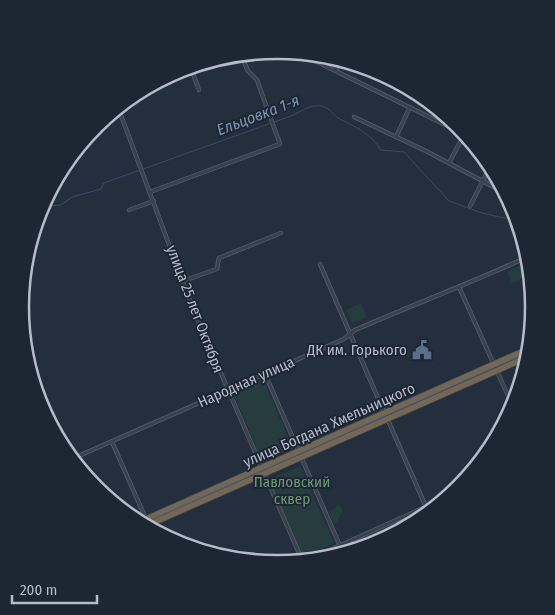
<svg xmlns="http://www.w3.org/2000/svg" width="555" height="615" font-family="'Fira Sans Condensed',sans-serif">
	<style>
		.green { fill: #263c3f }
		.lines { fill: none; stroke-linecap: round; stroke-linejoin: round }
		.stream { stroke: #394c67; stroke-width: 1 }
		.street-casing { stroke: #565f6c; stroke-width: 4.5 }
		.highway-casing { stroke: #434c59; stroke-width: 7 }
		.street { stroke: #38414e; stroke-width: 3 }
		.highway { stroke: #746855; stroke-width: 5.5 }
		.tram { stroke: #5a6575; stroke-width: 1 }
		.labels { text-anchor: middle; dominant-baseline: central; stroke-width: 4; stroke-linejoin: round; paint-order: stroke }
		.street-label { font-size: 15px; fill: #b4bcc9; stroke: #1d2633 }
		.poi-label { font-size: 15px; fill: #b4bcc9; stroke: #1d2633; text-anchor: end }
		.park-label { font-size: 15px; fill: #6b9a76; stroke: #1d2633 }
		.water-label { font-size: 16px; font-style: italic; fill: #7c92b1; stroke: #1d2633 }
		.rim { fill: none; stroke: #b4bcc9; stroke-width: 2.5 }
	</style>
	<rect width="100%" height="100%" fill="#242f3e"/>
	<!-- green -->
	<g class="green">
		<path d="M526 263 529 275 512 283 507 272Z"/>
		<path d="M361 303 367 317 352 323 346 310Z"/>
		<path d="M263 380 293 448 262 461 233 392Z"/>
		<path d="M300 466 334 543 303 557 269 480Z"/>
		<path d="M338 503 343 510 336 523 333 522 328 512 336 508Z"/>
	</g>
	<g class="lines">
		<!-- stream -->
		<path class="stream" d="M39 212 48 206 61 205 72 197 101 189 104 183 291 116C301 112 310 104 321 106 331 108 332 115 340 119 357 128 370 133 381 150L404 152 449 201 482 213 518 221"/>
		<defs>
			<g id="street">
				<path d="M303 55 466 135"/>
				<path d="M188 68 192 71 199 90"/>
				<path d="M335 69 342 63"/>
				<path d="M119 110 193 309 302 560"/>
				<path d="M354 117 426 151 505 193"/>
				<path d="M396 137 410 107"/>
				<path d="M449 163 465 133"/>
				<path d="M150 192 280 144 257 80 248 71 242 57"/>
				<path d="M470 206 489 169"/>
				<path d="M129 210 154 201"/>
				<path d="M320 264 384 412"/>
				<path d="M183 281 217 269 219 258 281 233"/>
				<path d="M459 287 514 409"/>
				<path d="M265 374 340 546"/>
				<path d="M387 418 426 507"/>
				<path d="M112 442 146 519"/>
				<path d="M74 458 344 339 355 330C412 305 469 284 525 258"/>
				<path d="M312 558 450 496"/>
			</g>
			<g id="highway">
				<path d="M142 521 526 350"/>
				<path d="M148 525 525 358"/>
			</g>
		</defs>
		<!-- street casing -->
		<use href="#street" class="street-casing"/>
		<!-- highway casing -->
		<use href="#highway" class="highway-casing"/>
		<!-- street -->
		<use href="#street" class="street"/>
		<!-- highway -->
		<use href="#highway" class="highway"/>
		<!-- tram -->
		<path class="tram" d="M144 522 526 353"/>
	</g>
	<!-- icons -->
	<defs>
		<symbol id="civic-bare" viewBox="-9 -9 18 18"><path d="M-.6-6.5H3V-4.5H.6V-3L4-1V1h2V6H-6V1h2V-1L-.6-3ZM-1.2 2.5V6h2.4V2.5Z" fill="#5c6f8a" stroke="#1d2633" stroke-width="2.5" paint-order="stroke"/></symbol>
	</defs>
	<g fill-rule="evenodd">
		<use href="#civic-bare" x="408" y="336" width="28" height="28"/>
	</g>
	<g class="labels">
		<!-- street labels -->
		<g class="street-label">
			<text transform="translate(195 309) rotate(69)">улица 25 лет Октября</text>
			<text transform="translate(246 382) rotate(-24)">Народная улица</text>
			<text transform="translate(329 425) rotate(-24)">улица Богдана Хмельницкого</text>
		</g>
		<!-- poi labels -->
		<g class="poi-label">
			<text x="407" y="350">ДК им. Горького</text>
		</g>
		<!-- park labels -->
		<g class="park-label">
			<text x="292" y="482">Павловский<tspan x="292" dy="17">сквер</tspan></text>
		</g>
		<!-- water labels -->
		<g class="water-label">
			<text transform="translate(258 115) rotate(-21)">Ельцовка 1-я</text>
		</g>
	</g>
	<!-- crop -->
	<path d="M0 0H555V615H0ZM29 307a248 248 0 1 1 496 0a248 248 0 1 1-496 0Z" fill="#1d2633" fill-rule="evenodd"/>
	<path class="rim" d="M29 307a248 248 0 1 1 496 0a248 248 0 1 1-496 0Z"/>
	<!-- scale -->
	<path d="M12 595v8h85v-8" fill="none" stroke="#b4bcc9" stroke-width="2.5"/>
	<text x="20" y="595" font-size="15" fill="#b4bcc9" stroke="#1d2633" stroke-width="4" paint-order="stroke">200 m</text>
</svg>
